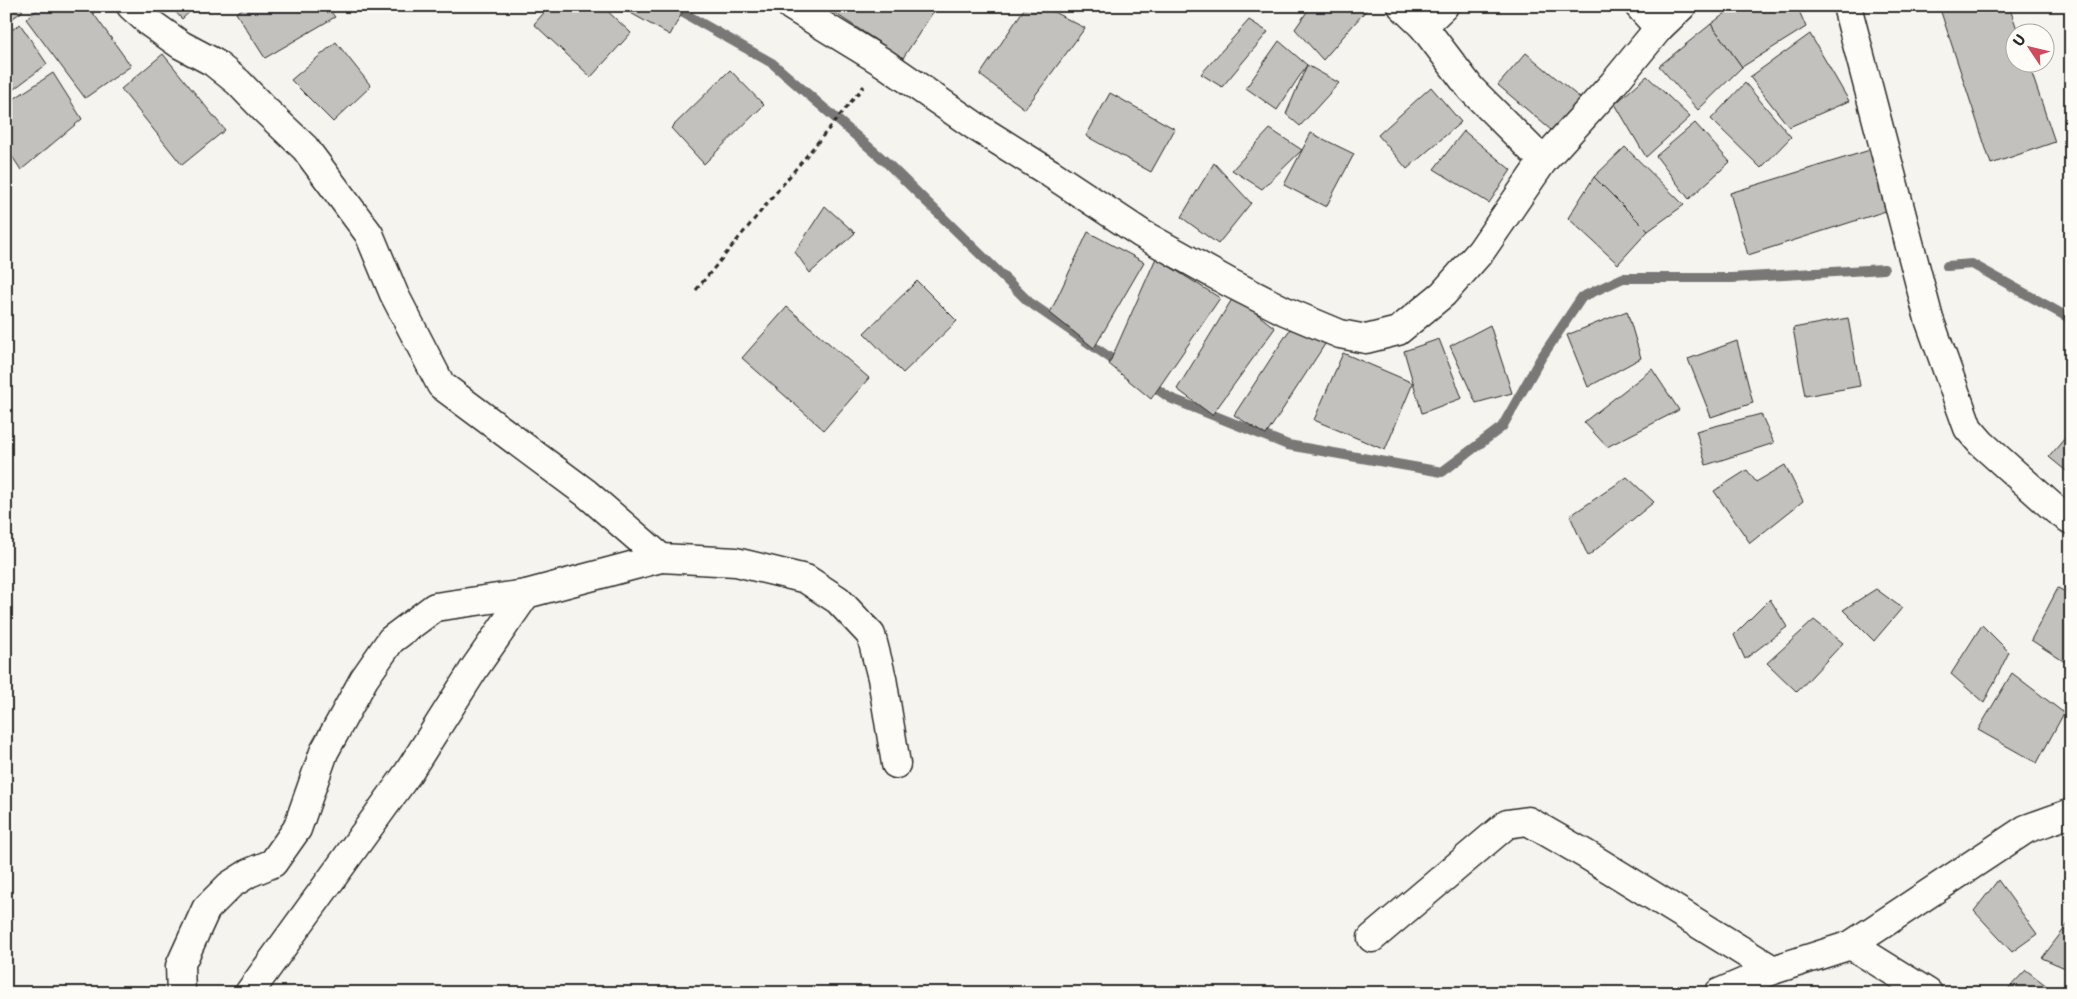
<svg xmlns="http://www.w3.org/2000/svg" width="2077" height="999" font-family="'Playpen Sans',sans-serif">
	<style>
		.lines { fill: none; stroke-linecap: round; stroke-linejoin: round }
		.stream { stroke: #797877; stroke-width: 10 }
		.building { fill: #c2c1be; stroke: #2b2b2b }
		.street-casing { stroke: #2b2b2b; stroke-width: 31 }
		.path { stroke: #2b2b2b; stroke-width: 3; stroke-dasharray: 5 4; stroke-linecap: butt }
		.street { stroke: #fdfcf7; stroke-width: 28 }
	</style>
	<rect width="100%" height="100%" fill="#f5f4ef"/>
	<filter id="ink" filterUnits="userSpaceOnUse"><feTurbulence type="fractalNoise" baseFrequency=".02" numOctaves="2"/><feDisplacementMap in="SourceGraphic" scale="10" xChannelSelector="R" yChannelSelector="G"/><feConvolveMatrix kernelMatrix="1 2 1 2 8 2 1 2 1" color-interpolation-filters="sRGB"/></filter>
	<g filter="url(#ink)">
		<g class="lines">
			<!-- stream -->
			<g class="stream">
				<path d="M671 6 772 63 885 161 1029 302 1122 366"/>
				<path d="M1947 266 1972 264 2071 319"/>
				<path d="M1147 382 1170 398 1288 445 1442 472 1502 427 1541 358 1582 297 1623 278H1732L1884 269"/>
			</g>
		</g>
		<!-- building -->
		<g class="building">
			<path d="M6 6H18L23 11 6 23Z"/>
			<path d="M42 6H88L131 66 85 98 26 19Z"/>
			<path d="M170 6H196L182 19Z"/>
			<path d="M247 6H326L335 17 265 58 236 13Z"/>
			<path d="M550 6H602L631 33 591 77 534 24Z"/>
			<path d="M618 6H686L670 35Z"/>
			<path d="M824 6H937L903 58Z"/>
			<path d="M1026 6H1042L1085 28 1025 109 980 75Z"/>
			<path d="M1251 6H1270L1263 14Z"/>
			<path d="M1311 6H1366L1368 8 1323 60 1295 29Z"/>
			<path d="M1735 6H1797L1806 27 1742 67 1711 24Z"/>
			<path d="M1939 6H2009L2018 32H2014V62H2028L2055 142 1991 164Z"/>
			<path d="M1249 20 1268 32 1222 87 1201 74Z"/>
			<path d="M20 24 47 64 6 95V34Z"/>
			<path d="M1711 24 1742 67 1698 110 1659 66Z"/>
			<path d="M1810 34 1849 101 1789 127 1750 77Z"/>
			<path d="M1279 41 1307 65 1277 110 1246 88Z"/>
			<path d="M336 42 371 86 333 122 291 80Z"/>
			<path d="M1526 53 1586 103 1558 136 1498 85Z"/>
			<path d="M163 54 225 130 182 165 121 89Z"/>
			<path d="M1307 65 1339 83 1300 126 1286 114Z"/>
			<path d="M730 70 764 105 704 164 671 128Z"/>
			<path d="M53 73 82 119 21 170 6 147V104Z"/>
			<path d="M1647 76 1690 117 1646 157 1615 104Z"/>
			<path d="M1745 83 1791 137 1761 168 1711 119Z"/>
			<path d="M1431 87 1461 122 1407 169 1378 135Z"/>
			<path d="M1110 93 1175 129 1151 172 1086 136Z"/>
			<path d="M1695 123 1730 162 1689 199 1656 156Z"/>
			<path d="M1270 129 1302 150 1262 189 1232 170Z"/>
			<path d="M1464 131 1511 170 1489 203 1434 169Z"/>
			<path d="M1311 133 1354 154 1326 207 1284 185Z"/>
			<path d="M1625 147 1684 205 1648 231 1594 177Z"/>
			<path d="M1870 150 1889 210 1748 255 1730 193Z"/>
			<path d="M1214 163 1251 203 1218 244 1181 217Z"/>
			<path d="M1594 177 1648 231 1618 264 1568 218Z"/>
			<path d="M825 206 855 233 810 273 795 252Z"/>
			<path d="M1088 232 1144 262 1094 348 1050 313Z"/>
			<path d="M1156 258 1220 298 1151 399 1109 364Z"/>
			<path d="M917 281 957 321 903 373 864 333Z"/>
			<path d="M1234 296 1275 328 1212 415 1177 389Z"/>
			<path d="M787 307 869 378 824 430 742 358Z"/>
			<path d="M1627 311 1641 358 1588 387 1567 335Z"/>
			<path d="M1848 318 1860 386 1805 396 1793 328Z"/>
			<path d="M1296 320 1327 341 1266 435 1234 415Z"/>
			<path d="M1490 325 1512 393 1476 403 1450 346Z"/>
			<path d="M1439 339 1462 398 1422 413 1404 351Z"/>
			<path d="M1737 341 1753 403 1711 417 1688 359Z"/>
			<path d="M1343 353 1413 383 1385 450 1314 420Z"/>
			<path d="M1652 369 1679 410 1607 447 1584 422Z"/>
			<path d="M1761 414 1774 443 1706 465 1696 431Z"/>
			<path d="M2071 431V475L2049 457Z"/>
			<path d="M1785 465 1803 501 1750 543 1714 491 1747 470 1756 482Z"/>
			<path d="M1627 477 1654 502 1588 556 1570 516Z"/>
			<path d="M2058 588 2071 595V666L2031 640Z"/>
			<path d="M1876 589 1902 608 1874 641 1843 610Z"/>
			<path d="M1770 599 1787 627 1745 659 1734 635Z"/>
			<path d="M1814 620 1843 643 1797 692 1767 663Z"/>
			<path d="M1982 625 2009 652 1984 703 1951 674Z"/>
			<path d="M2012 673 2064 713 2037 763 1978 730Z"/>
			<path d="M1998 880 2037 934 2012 952 1974 911Z"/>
			<path d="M2071 920V964L2065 968 2042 958Z"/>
			<path d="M2026 970 2056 993H2004Z"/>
			<path d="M1831 987 1837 993H1826Z"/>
		</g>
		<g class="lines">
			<defs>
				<g id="street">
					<path d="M131 6 150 23 181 45 213 62 238 82 264 109 305 148 369 234 394 294 441 385 586 493 661 558 526 594 474 669 408 773 249 993"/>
					<path d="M791 6 884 63 975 126 1050 173 1142 234 1230 283 1285 311 1340 334 1366 339 1398 331 1443 294 1481 251 1543 161 1613 84 1659 28 1682 6"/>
					<path d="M1402 6 1423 26 1471 89 1543 161"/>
					<path d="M1639 6 1659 28"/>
					<path d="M1847 6 1929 319 1968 428 1981 443 2056 510 2071 520"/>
					<path d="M1423 26 1444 6"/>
					<path d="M661 558 736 562 806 579 838 600 871 635 882 678 896 764"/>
					<path d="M1372 938 1507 824 1528 821 1587 855 1773 970"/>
					<path d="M1851 945 1928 993"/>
					<path d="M181 993 180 966 206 909 230 885 249 873 273 863 297 829 324 752 364 679 391 640 435 607 526 594"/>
					<path d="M1719 993 1773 970 1851 945 2026 829 2071 813"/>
				</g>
			</defs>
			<!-- street casing -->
			<use href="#street" class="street-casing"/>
			<!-- path -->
			<path class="path" d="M696 290 864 86"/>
			<!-- street -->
			<use href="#street" class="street"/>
		</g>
	</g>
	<!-- margin -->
	<rect width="2077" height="999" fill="none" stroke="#fdfcf7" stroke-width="25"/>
	<rect x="12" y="12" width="2052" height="974" fill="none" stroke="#2b2b2b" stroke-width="2" filter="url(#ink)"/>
	<!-- north arrow -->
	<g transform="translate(2030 48) rotate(305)"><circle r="24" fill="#fdfcf7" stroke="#a9a8a5"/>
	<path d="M0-4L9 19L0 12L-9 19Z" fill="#d1495b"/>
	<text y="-8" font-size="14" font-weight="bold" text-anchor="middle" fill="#2b2b2b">U</text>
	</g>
</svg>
